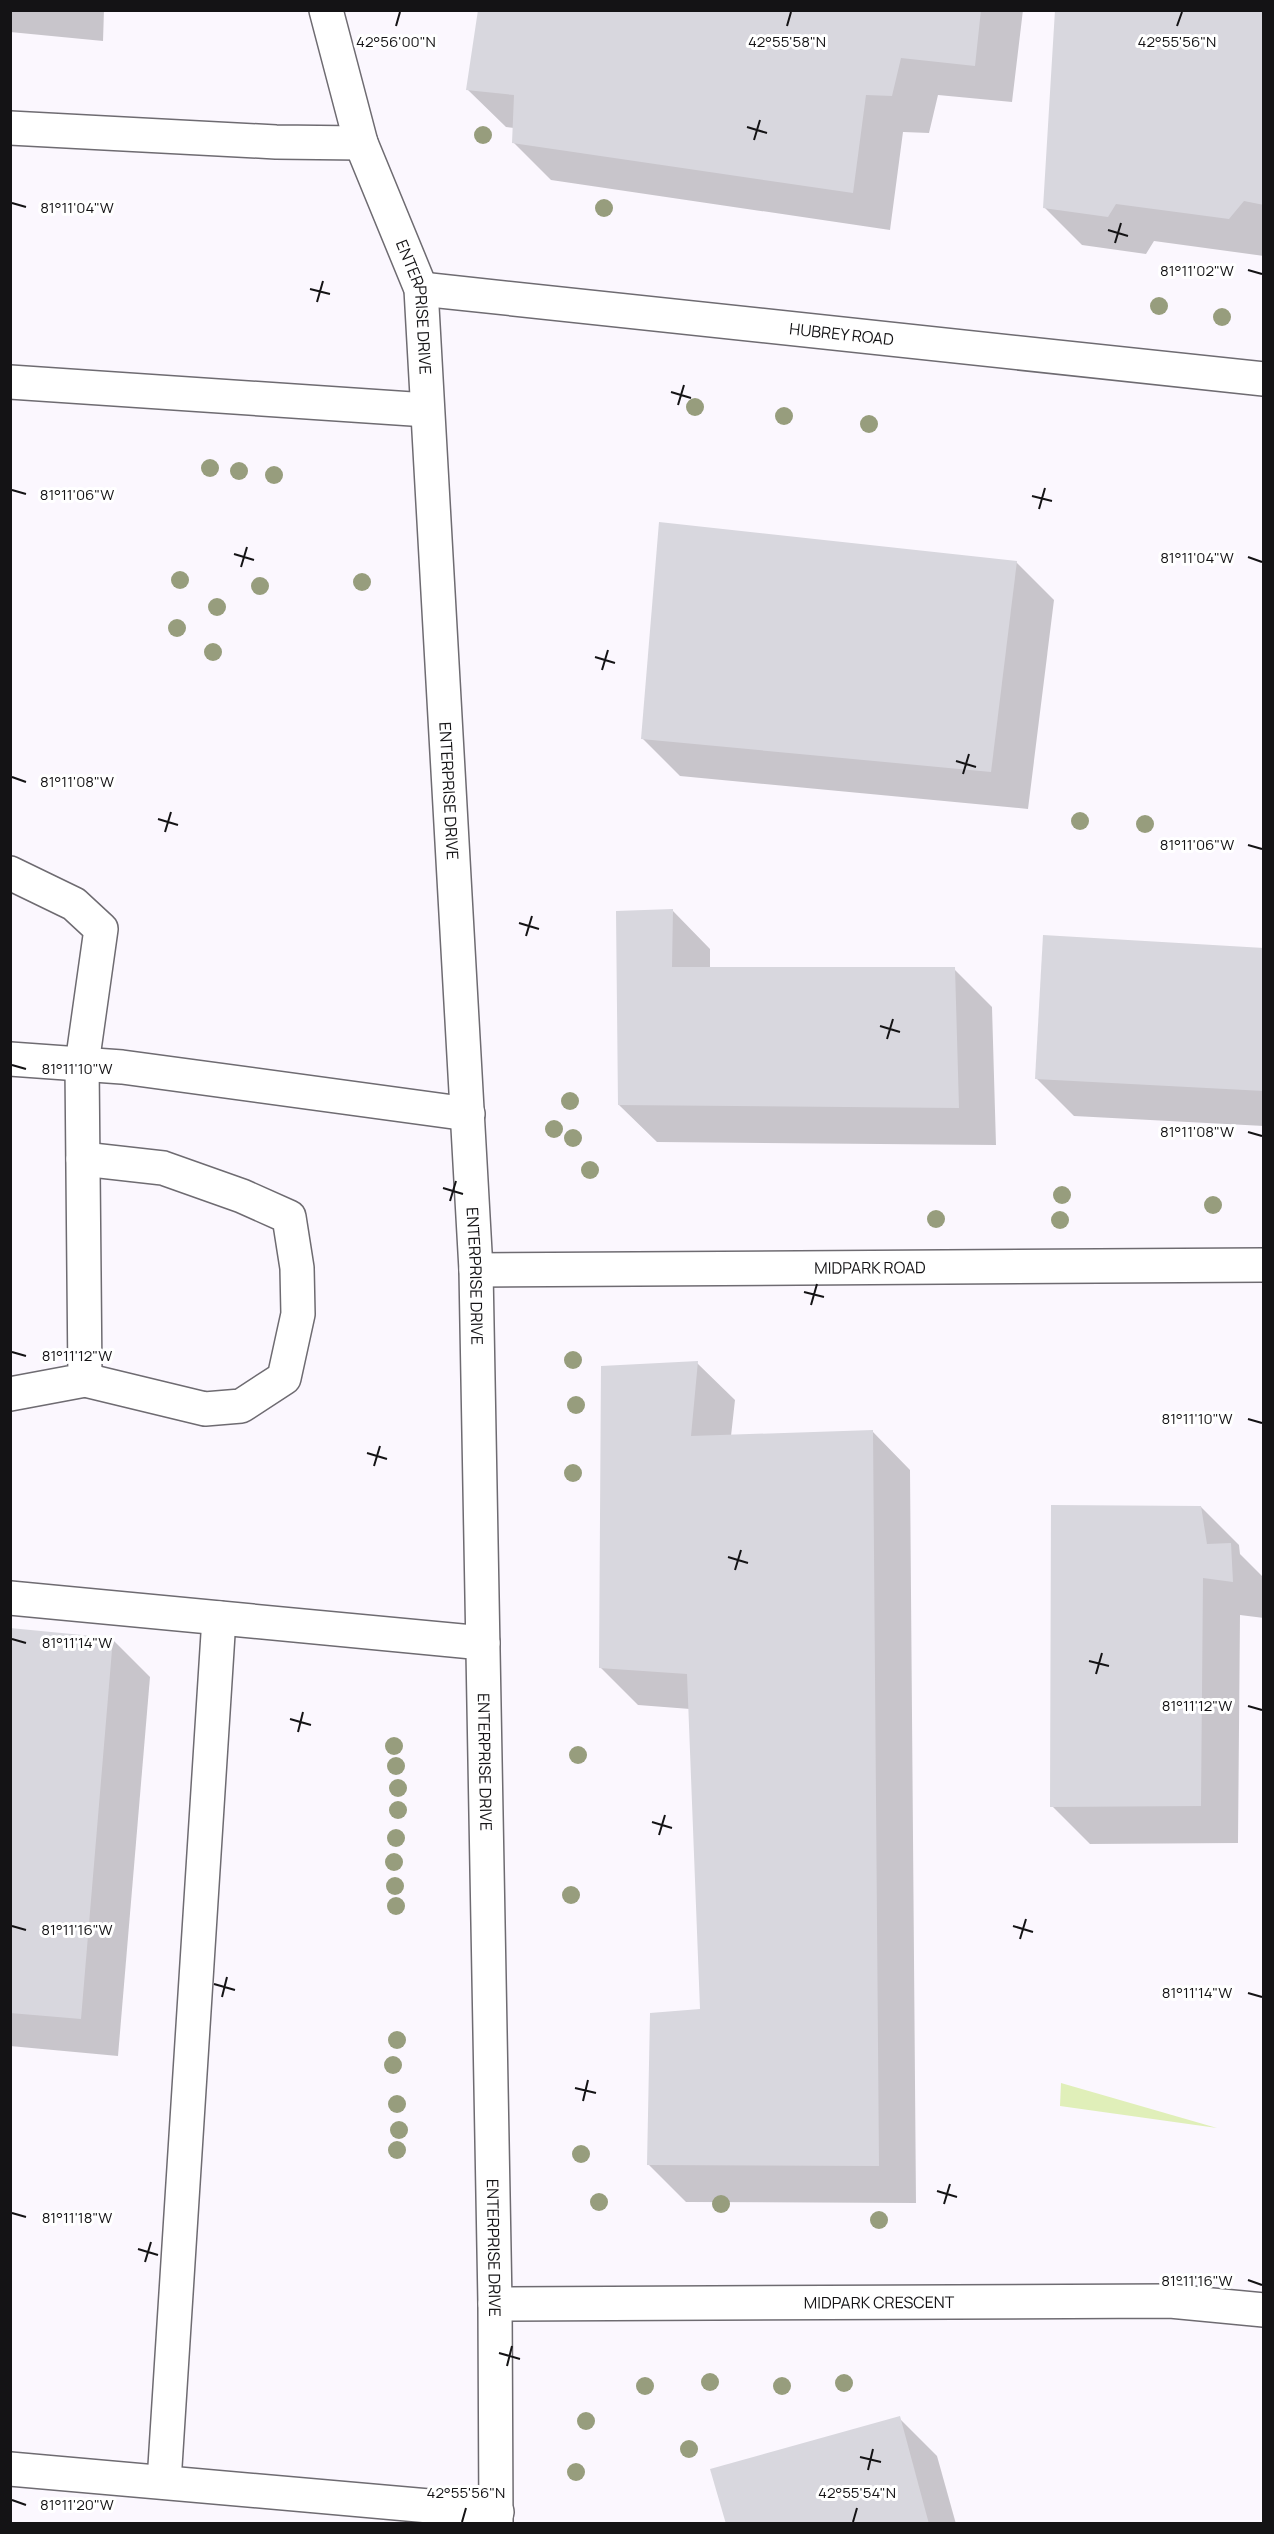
<svg xmlns="http://www.w3.org/2000/svg" width="1274" height="2534" font-family="Manrope,sans-serif">
	<style>
		.green { fill: #e0efb9 }
		.shadow { fill: #0003 }
		.building { fill: #d8d7de }
		.lines { fill: none; stroke-linecap: round; stroke-linejoin: round }
		.minor-casing { stroke: #6e6b71; stroke-width: 36 }
		.minor { stroke: #fff; stroke-width: 33 }
		.tree { fill: #979d7d }
		.ticks { fill: none; stroke: #141315; stroke-width: 2 }
		.labels { text-anchor: middle; dominant-baseline: central; stroke-width: 6; stroke-linejoin: round; paint-order: stroke }
		.street-label { font-size: 16px; fill: #141315; stroke: #fff }
		.ticks-label { font-size: 15px; text-anchor: middle; fill: #141315; stroke: #fff; stroke-width: 6; stroke-linejoin: round; paint-order: stroke }
	</style>
	<rect width="100%" height="100%" fill="#fbf7fe"/>
	<!-- green -->
	<path class="green" d="M1061 2083 1217 2128 1060 2106Z"/>
	<!-- shadow -->
	<g class="shadow">
		<path d="M10 10H104L103 41 10 32Z"/>
		<path d="M479 10H1023L1012 102 938 95 929 133 903 132 890 230 551 180 513 142 514 128 506 127 468 90Z"/>
		<path d="M1264 10V256L1154 241 1146 254 1082 245 1045 208Z"/>
		<path d="M1016 562 1054 600 1028 809 680 776 642 738Z"/>
		<path d="M673 911 710 949V968L954 969 992 1007 996 1145 657 1142 619 1105Z"/>
		<path d="M1264 949V1126L1074 1116 1036 1078Z"/>
		<path d="M697 1363 735 1400 731 1436 873 1432 910 1470 916 2203 686 2202 648 2164 702 2011 690 1709 638 1705 600 1667Z"/>
		<path d="M1201 1507 1239 1545 1240 1554 1264 1578V1618L1240 1615 1238 1843 1090 1844 1052 1806Z"/>
		<path d="M10 1630 112 1639 150 1677 118 2056 10 2046Z"/>
		<path d="M899 2418 937 2456 956 2524H728Z"/>
	</g>
	<!-- building -->
	<g class="building">
		<path d="M478 10H981L975 66 901 58 892 96 866 95 853 193 512 143 514 95 466 90Z"/>
		<path d="M1055 10H1264V205L1244 201 1229 219 1116 204 1108 217 1043 208Z"/>
		<path d="M659 522 1017 561 991 772 641 739Z"/>
		<path d="M673 909 672 967H955L959 1108 618 1105 616 911Z"/>
		<path d="M1043 935 1264 948V1091L1035 1079Z"/>
		<path d="M698 1361 691 1436 873 1430 879 2166 647 2165 650 2013 700 2009 687 1674 599 1668 601 1366Z"/>
		<path d="M1051 1505 1201 1506 1207 1544 1231 1543 1233 1582 1203 1578 1201 1806 1050 1807Z"/>
		<path d="M10 1628 113 1638 81 2019 10 2013Z"/>
		<path d="M900 2416 929 2524H726L710 2469Z"/>
	</g>
	<g class="lines">
		<defs>
			<g id="minor">
				<path id="s1" d="M326 10 361 143 421 289 476 1270 495 2304 496 2524"/>
				<path d="M10 128 276 142 361 143"/>
				<path id="s2" d="M421 289 1264 379"/>
				<path d="M10 382 427 410"/>
				<path d="M10 873 74 904 101 929 82 1064 85 1380 10 1394"/>
				<path d="M10 1059 122 1067 468 1114"/>
				<path d="M83 1159 163 1168 242 1196 289 1217 297 1268 298 1314 284 1378 241 1406 205 1409 85 1380"/>
				<path id="s3" d="M476 1270 1264 1265"/>
				<path d="M10 1598 483 1643"/>
				<path id="s4" d="M495 2304 1170 2301 1264 2310"/>
				<path d="M10 2469 497 2512"/>
				<path d="M164 2482 219 1618"/>
			</g>
		</defs>
		<!-- minor casing -->
		<use href="#minor" class="minor-casing"/>
		<!-- minor -->
		<use href="#minor" class="minor"/>
	</g>
	<!-- trees -->
	<g class="tree">
		<circle cx="483" cy="135" r="9"/>
		<circle cx="604" cy="208" r="9"/>
		<circle cx="1159" cy="306" r="9"/>
		<circle cx="1222" cy="317" r="9"/>
		<circle cx="695" cy="407" r="9"/>
		<circle cx="784" cy="416" r="9"/>
		<circle cx="869" cy="424" r="9"/>
		<circle cx="210" cy="468" r="9"/>
		<circle cx="239" cy="471" r="9"/>
		<circle cx="274" cy="475" r="9"/>
		<circle cx="180" cy="580" r="9"/>
		<circle cx="362" cy="582" r="9"/>
		<circle cx="260" cy="586" r="9"/>
		<circle cx="217" cy="607" r="9"/>
		<circle cx="177" cy="628" r="9"/>
		<circle cx="213" cy="652" r="9"/>
		<circle cx="1080" cy="821" r="9"/>
		<circle cx="1145" cy="824" r="9"/>
		<circle cx="570" cy="1101" r="9"/>
		<circle cx="554" cy="1129" r="9"/>
		<circle cx="573" cy="1138" r="9"/>
		<circle cx="590" cy="1170" r="9"/>
		<circle cx="1062" cy="1195" r="9"/>
		<circle cx="1213" cy="1205" r="9"/>
		<circle cx="936" cy="1219" r="9"/>
		<circle cx="1060" cy="1220" r="9"/>
		<circle cx="573" cy="1360" r="9"/>
		<circle cx="576" cy="1405" r="9"/>
		<circle cx="573" cy="1473" r="9"/>
		<circle cx="394" cy="1746" r="9"/>
		<circle cx="578" cy="1755" r="9"/>
		<circle cx="396" cy="1766" r="9"/>
		<circle cx="398" cy="1788" r="9"/>
		<circle cx="398" cy="1810" r="9"/>
		<circle cx="396" cy="1838" r="9"/>
		<circle cx="394" cy="1862" r="9"/>
		<circle cx="395" cy="1886" r="9"/>
		<circle cx="571" cy="1895" r="9"/>
		<circle cx="396" cy="1906" r="9"/>
		<circle cx="397" cy="2040" r="9"/>
		<circle cx="393" cy="2065" r="9"/>
		<circle cx="397" cy="2104" r="9"/>
		<circle cx="399" cy="2130" r="9"/>
		<circle cx="397" cy="2150" r="9"/>
		<circle cx="581" cy="2154" r="9"/>
		<circle cx="599" cy="2202" r="9"/>
		<circle cx="721" cy="2204" r="9"/>
		<circle cx="879" cy="2220" r="9"/>
		<circle cx="710" cy="2382" r="9"/>
		<circle cx="844" cy="2383" r="9"/>
		<circle cx="645" cy="2386" r="9"/>
		<circle cx="782" cy="2386" r="9"/>
		<circle cx="586" cy="2421" r="9"/>
		<circle cx="689" cy="2449" r="9"/>
		<circle cx="576" cy="2472" r="9"/>
	</g>
	<!-- ticks -->
	<path class="ticks" d="M396 26 400 12M787 26 791 12M1177 26 1182 12M747 127 767 133M754 140 760 120M12 203 26 207M1108 230 1128 236M1115 243 1121 223M1248 270 1262 274M310 289 330 294M317 302 323 281M671 392 691 398M678 405 684 385M12 490 26 494M1032 496 1052 501M1039 509 1045 488M234 554 254 560M1248 557 1262 562M241 567 247 547M595 657 615 663M602 670 608 650M956 761 976 767M963 774 969 754M12 777 26 782M158 819 178 825M165 832 171 812M1248 845 1262 849M519 923 539 929M526 936 532 916M880 1026 900 1032M887 1039 893 1019M12 1065 26 1069M1248 1132 1262 1136M443 1188 463 1194M450 1201 456 1181M804 1292 824 1297M811 1305 817 1284M12 1352 26 1356M1248 1419 1262 1423M367 1453 387 1459M374 1466 380 1446M728 1557 748 1563M735 1570 741 1550M12 1639 26 1643M1089 1661 1109 1666M1096 1674 1102 1653M1248 1706 1262 1710M290 1719 311 1725M298 1732 303 1712M652 1822 672 1828M659 1835 665 1815M12 1926 26 1930M1013 1926 1033 1932M1020 1939 1026 1919M214 1984 235 1990M1248 1993 1262 1997M222 1997 227 1977M575 2088 596 2093M583 2101 588 2080M937 2191 957 2197M944 2204 950 2184M12 2213 26 2217M138 2249 158 2255M145 2262 151 2242M1248 2280 1262 2285M499 2353 520 2359M507 2366 512 2346M860 2457 881 2462M868 2470 873 2449M12 2500 26 2505M462 2522 466 2508M853 2522 857 2508"/>
	<g class="labels">
		<!-- street labels -->
		<g class="street-label">
			<text stroke="none"><textPath href="#s1" startOffset="312">ENTERPRISE DRIVE</textPath></text>
			<text stroke="none"><textPath href="#s2" startOffset="423">HUBREY ROAD</textPath></text>
			<text stroke="none"><textPath href="#s1" startOffset="798">ENTERPRISE DRIVE</textPath></text>
			<text stroke="none"><textPath href="#s3" startOffset="394">MIDPARK ROAD</textPath></text>
			<text stroke="none"><textPath href="#s1" startOffset="1284">ENTERPRISE DRIVE</textPath></text>
			<text stroke="none"><textPath href="#s1" startOffset="1770">ENTERPRISE DRIVE</textPath></text>
			<text stroke="none"><textPath href="#s1" startOffset="2256">ENTERPRISE DRIVE</textPath></text>
			<text stroke="none"><textPath href="#s4" startOffset="384">MIDPARK CRESCENT</textPath></text>
		</g>
	</g>
	<g class="ticks-label">
		<text x="396" y="47">42°56'00"N</text>
		<text x="787" y="47">42°55'58"N</text>
		<text x="1177" y="47">42°55'56"N</text>
		<text x="77" y="213">81°11'04"W</text>
		<text x="1197" y="276">81°11'02"W</text>
		<text x="77" y="500">81°11'06"W</text>
		<text x="1197" y="563">81°11'04"W</text>
		<text x="77" y="787">81°11'08"W</text>
		<text x="1197" y="850">81°11'06"W</text>
		<text x="77" y="1074">81°11'10"W</text>
		<text x="1197" y="1137">81°11'08"W</text>
		<text x="77" y="1361">81°11'12"W</text>
		<text x="1197" y="1424">81°11'10"W</text>
		<text x="77" y="1648">81°11'14"W</text>
		<text x="1197" y="1711">81°11'12"W</text>
		<text x="77" y="1935">81°11'16"W</text>
		<text x="1197" y="1998">81°11'14"W</text>
		<text x="77" y="2223">81°11'18"W</text>
		<text x="1197" y="2286">81°11'16"W</text>
		<text x="466" y="2498">42°55'56"N</text>
		<text x="857" y="2498">42°55'54"N</text>
		<text x="77" y="2510">81°11'20"W</text>
	</g>
	<!-- border -->
	<rect width="1274" height="2534" fill="none" stroke="#141315" stroke-width="24"/>
</svg>
